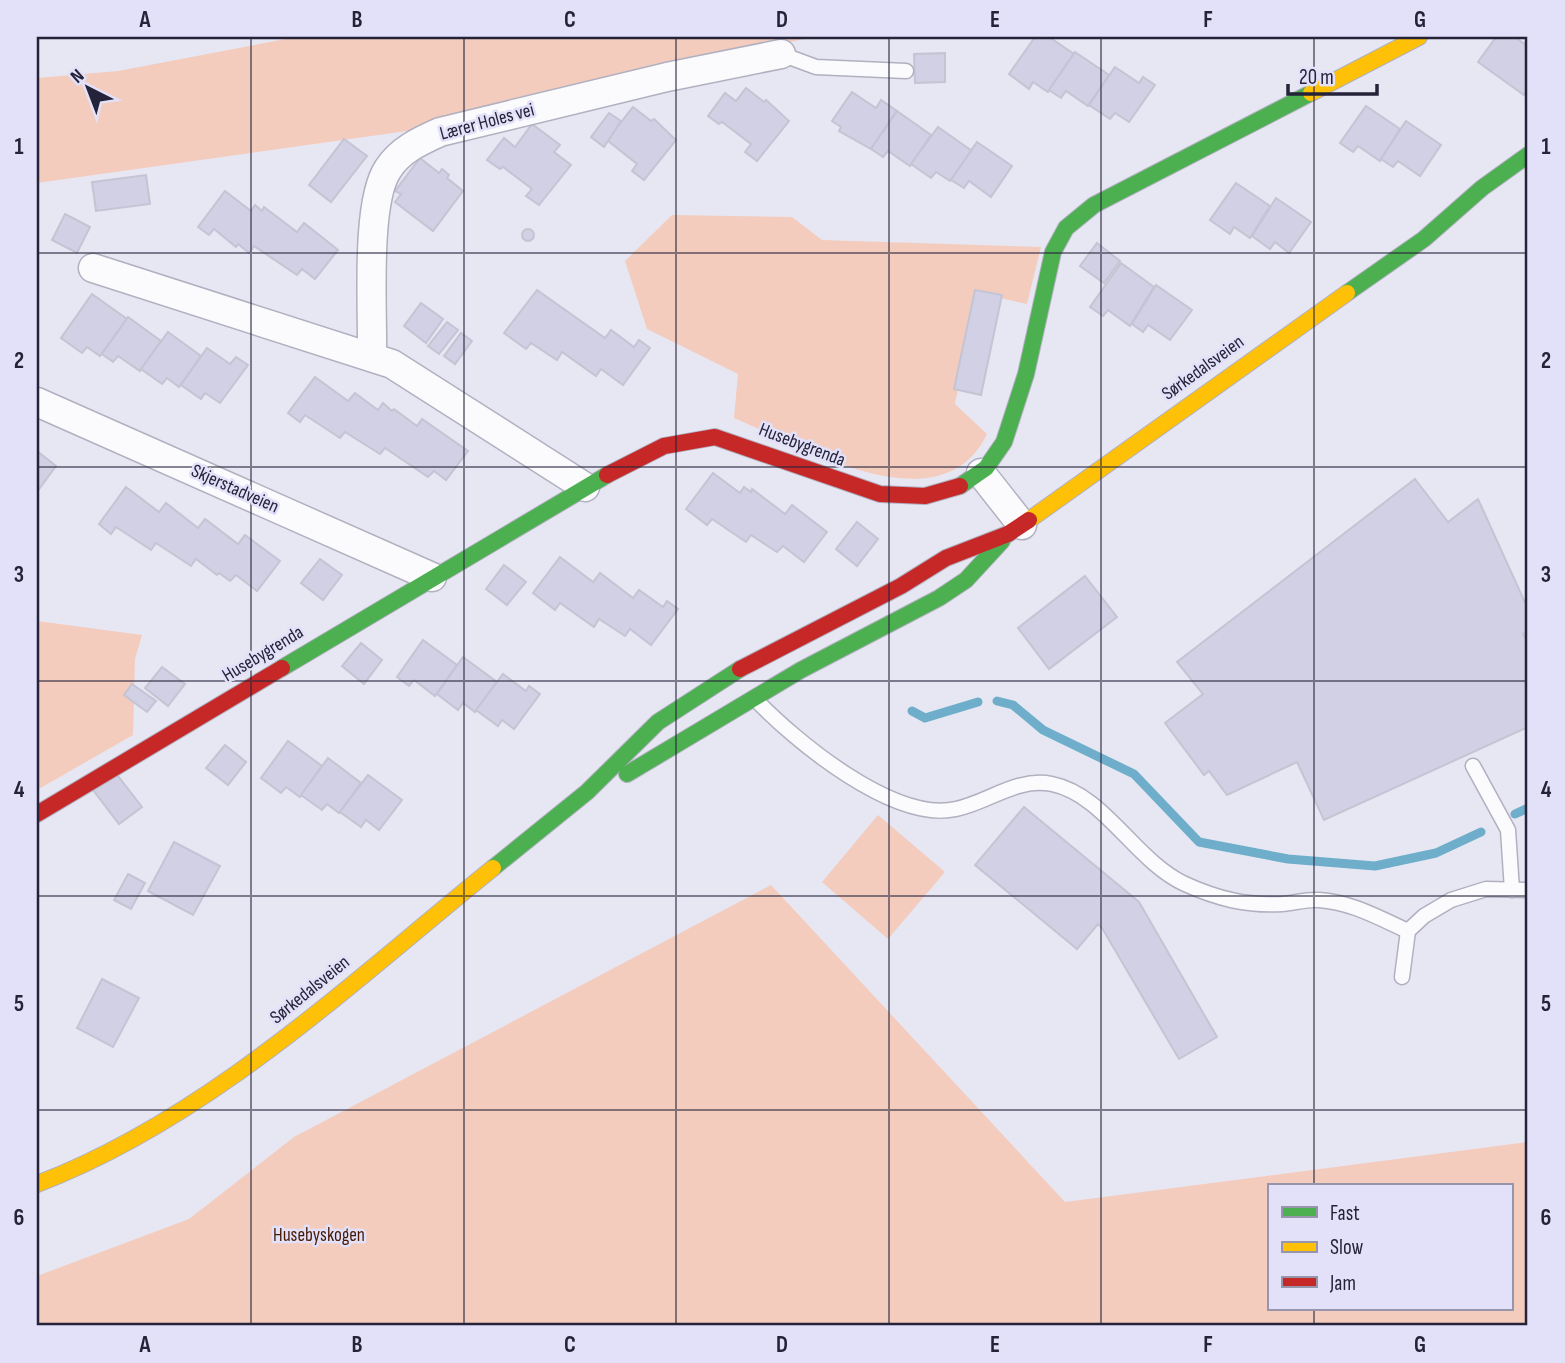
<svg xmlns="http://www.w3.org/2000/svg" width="1565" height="1363" font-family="'Sofia Sans Condensed',sans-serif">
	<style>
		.green { fill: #f3ccbe; fill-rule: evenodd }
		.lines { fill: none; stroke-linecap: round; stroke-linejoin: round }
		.stream { stroke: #6faeca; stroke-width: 9 }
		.building { fill: #d1d0e4; stroke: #c4c4d4; stroke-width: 2 }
		.lane-casing { stroke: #b1b0c0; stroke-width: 17 }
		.street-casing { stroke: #b1b0c0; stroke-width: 31 }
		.fast-casing { stroke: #b1b0c0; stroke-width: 18 }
		.slow-casing { stroke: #b1b0c0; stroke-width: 18 }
		.jam-casing { stroke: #b1b0c0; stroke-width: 18 }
		.lane { stroke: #fbfbfd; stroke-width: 14 }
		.street { stroke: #fbfbfd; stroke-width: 28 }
		.fast { stroke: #4caf50; stroke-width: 16 }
		.slow { stroke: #ffc107; stroke-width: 16 }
		.jam { stroke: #c62828; stroke-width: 16 }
		.grid { fill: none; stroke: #252339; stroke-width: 2; stroke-opacity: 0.55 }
		.labels { text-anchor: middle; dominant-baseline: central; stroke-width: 5; stroke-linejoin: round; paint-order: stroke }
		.street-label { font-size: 19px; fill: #252339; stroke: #e2e1f9 }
		.park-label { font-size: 19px; fill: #471a00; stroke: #e2e1f9 }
		.neatline { fill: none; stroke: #252339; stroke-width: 2.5 }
		.grid-label { font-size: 23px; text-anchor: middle; font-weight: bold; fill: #252339 }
	</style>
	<rect width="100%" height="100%" fill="#e7e7f3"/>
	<!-- green -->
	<g class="green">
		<path d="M296 37H812L421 129 37 183V78L118 71Z"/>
		<path d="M672 215 792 217 822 240 1041 247 1027 304 977 293 955 404 987 434C941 530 802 446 734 418L738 374 647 329 625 261Z"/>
		<path d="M37 621 142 635 135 659 133 735 37 790Z"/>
		<path d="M878 815 945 872 888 939 822 882Z"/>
		<path d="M771 885 1065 1202 1528 1142V1326H37V1276L189 1219 294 1137ZM1269 1186H1511V1309H1269Z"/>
	</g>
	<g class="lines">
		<!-- stream -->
		<g class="stream">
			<path d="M997 701 1013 705 1043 730 1134 774 1199 842 1288 859 1375 866 1436 853 1481 832"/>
			<path d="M912 711 925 718 978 702"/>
			<path d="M1515 814 1528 808"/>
		</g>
	</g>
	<!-- building -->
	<g class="building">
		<path d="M1035 37H1049L1074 54 1048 92 1033 82 1029 89 1009 74Z"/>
		<path d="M1496 37H1514L1528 46V89L1524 95 1478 62Z"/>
		<path d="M1075 52 1109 75 1088 106 1066 91 1061 98 1049 90Z"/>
		<path d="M945 53V82L915 83 914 54Z"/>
		<path d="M1115 67 1139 83 1143 77 1155 85 1129 122 1115 113 1110 119 1089 105Z"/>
		<path d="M746 88 764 102 766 100 789 121 757 161 745 152 751 144 722 122 719 124 708 116 725 93 736 101Z"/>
		<path d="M852 92 876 108 881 100 897 111 871 149 839 131 841 127 832 121Z"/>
		<path d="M1366 106 1400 129 1380 161 1358 146 1353 152 1340 143Z"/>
		<path d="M633 107 651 121 654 119 676 140 644 180 632 171 637 164 607 140Z"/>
		<path d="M897 111 931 135 910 166 888 151 883 157 871 149Z"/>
		<path d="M609 113 621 121 604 147 591 137Z"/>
		<path d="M1406 121 1441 145 1420 176 1398 161 1393 167 1381 159Z"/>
		<path d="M532 124 560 145 554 152 571 165 539 205 526 196 532 189 503 167 500 169 487 160 504 138 515 147Z"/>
		<path d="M938 127 972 151 950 181 936 172 931 178 911 164Z"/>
		<path d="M344 139 367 156 331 202 309 185Z"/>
		<path d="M977 142 1012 166 991 197 969 181 964 188 951 180Z"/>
		<path d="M420 158 439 173 442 169 449 175 447 178 463 191 433 231 395 202 401 194 395 191Z"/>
		<path d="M146 175 150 204 96 211 92 182Z"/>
		<path d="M1236 183 1270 206 1250 238 1234 227 1230 234 1210 220Z"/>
		<path d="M225 191 251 211 255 205 262 211 264 207 297 232 304 223 338 250 315 279 302 269 297 275 254 246 249 253 238 244 236 247 214 229 209 235 198 227Z"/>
		<path d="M1276 198 1311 222 1289 253 1275 242 1270 249 1252 236Z"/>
		<path d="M65 214 90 227 77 253 52 240Z"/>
		<circle cx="528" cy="235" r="6"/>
		<path d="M1097 243 1120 261 1104 283 1080 266Z"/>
		<path d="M1121 263 1154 287 1130 326 1108 310 1103 316 1090 307Z"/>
		<path d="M1156 285 1192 310 1170 340 1148 325 1143 332 1132 324Z"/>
		<path d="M537 290 605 338 611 330 634 347 639 340 650 348 623 385 601 369 596 376 562 352 557 360 531 343 526 349 504 333Z"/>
		<path d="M975 290 1002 295 981 395 954 389Z"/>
		<path d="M92 294 127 319 100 356 87 347 82 353 61 338Z"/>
		<path d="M421 303 443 319 426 343 404 326Z"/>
		<path d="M128 317 161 341 140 371 118 356 113 362 102 354Z"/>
		<path d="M447 322 458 330 439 354 428 346Z"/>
		<path d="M168 332 201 356 179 387 167 378 162 384 141 369Z"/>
		<path d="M461 333 472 341 455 364 444 356Z"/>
		<path d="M207 348 230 364 236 357 248 365 220 403 205 393 201 399 181 385Z"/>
		<path d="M315 377 348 401 355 393 378 410 383 403 392 411 394 409 417 426 422 419 468 451 446 480 434 471 428 477 385 448 380 454 345 432 340 438 305 415 300 422 288 413Z"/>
		<path d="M37 451 56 466 37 492Z"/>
		<path d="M713 473 740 493 744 487 751 492 752 489 785 514 792 505 827 532 804 562 783 546 777 552 751 535 746 542 712 519 707 525 686 509Z"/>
		<path d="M1415 479 1448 522 1478 499 1528 609V631L1523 634 1528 644V727L1324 820 1297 762 1227 795 1209 771 1204 775 1165 723 1203 694 1177 662Z"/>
		<path d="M126 487 159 512 166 503 198 528 205 519 238 544 245 535 280 561 257 591 236 575 230 581 219 573 217 575 196 559 191 566 156 543 151 550 116 527 111 534 99 524Z"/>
		<path d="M857 522 878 539 857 566 836 549Z"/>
		<path d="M560 557 593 582 600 573 633 598 639 590 663 607 667 601 678 609 651 645 630 629 625 636 599 619 594 627 560 603 555 610 533 593Z"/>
		<path d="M320 559 342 575 323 600 301 583Z"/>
		<path d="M504 565 526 582 507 605 486 589Z"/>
		<path d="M1085 576 1117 617 1049 669 1018 628Z"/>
		<path d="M423 640 457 665 435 696 414 680 409 686 397 677Z"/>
		<path d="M361 643 382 660 364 684 342 666Z"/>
		<path d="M463 657 497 682 475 712 463 703 458 710 437 694Z"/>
		<path d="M162 667 185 684 168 706 145 688Z"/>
		<path d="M503 674 526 691 529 686 540 694 514 729 502 720 498 726 476 710Z"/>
		<path d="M132 684 156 701 147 712 124 695Z"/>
		<path d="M288 741 322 766 300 797 286 787 281 793 261 778Z"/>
		<path d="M225 745 246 762 228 785 206 768Z"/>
		<path d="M328 758 361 783 339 813 327 804 322 810 301 795Z"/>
		<path d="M115 772 142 807 119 824 93 790Z"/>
		<path d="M368 775 402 800 379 830 366 820 361 827 340 812Z"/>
		<path d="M1024 807 1139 902 1217 1037 1179 1059 1102 928 1098 924 1077 949 975 865Z"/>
		<path d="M174 842 220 866 193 915 148 891Z"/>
		<path d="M128 874 145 883 131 909 114 900Z"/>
		<path d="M102 979 139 998 113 1047 77 1028Z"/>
	</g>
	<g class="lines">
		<defs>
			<g id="lane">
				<path d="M781 54 816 67 906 71"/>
				<path d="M754 698C795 741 894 823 956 809 989 802 1017 777 1052 784 1105 795 1135 861 1185 884 1218 899 1247 906 1282 904 1294 903 1307 899 1319 900 1351 902 1379 918 1408 931"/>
				<path d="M1473 766 1508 830 1512 890"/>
				<path d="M1402 977 1408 931 1424 916 1451 900 1486 889 1528 890"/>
			</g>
			<g id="street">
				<path d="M93 268 392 364 585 487"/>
				<path d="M372 356C373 312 365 203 388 169 400 150 420 141 440 132L667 77 781 54"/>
				<path d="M37 402 432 577"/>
				<path d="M981 473 1022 525"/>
			</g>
			<g id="fast">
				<path d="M1347 293 1424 239 1482 188 1528 155"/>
				<path d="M960 486 986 468 1004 442 1026 374 1053 252 1066 228 1094 205 1311 93"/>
				<path d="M282 668 607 475"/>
				<path d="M627 774 801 670 939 598 966 580 1002 541"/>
				<path d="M493 868 587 792 658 722 740 669"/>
			</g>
			<g id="slow">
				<path d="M1311 93 1419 37"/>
				<path d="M1029 520 1347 293"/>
				<path d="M37 1184C208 1119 352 982 493 868"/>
			</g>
			<g id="jam">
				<path d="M607 475 664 446 715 437 880 494 925 496 960 486"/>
				<path d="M740 669 901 586 946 558 1008 534 1029 520"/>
				<path d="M37 814 282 668"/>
			</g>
		</defs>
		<!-- lane casing -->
		<use href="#lane" class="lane-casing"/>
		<!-- street casing -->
		<use href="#street" class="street-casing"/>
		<!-- fast casing -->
		<use href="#fast" class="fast-casing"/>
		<!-- slow casing -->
		<use href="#slow" class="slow-casing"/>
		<!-- jam casing -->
		<use href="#jam" class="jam-casing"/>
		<!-- lane -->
		<use href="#lane" class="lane"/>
		<!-- street -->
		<use href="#street" class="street"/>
		<!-- fast -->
		<use href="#fast" class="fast"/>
		<!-- slow -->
		<use href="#slow" class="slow"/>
		<!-- jam -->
		<use href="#jam" class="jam"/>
	</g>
	<!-- grid -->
	<path class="grid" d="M251 37V1326M464 37V1326M676 37V1326M889 37V1326M1101 37V1326M1314 37V1186M37 253H1528M37 467H1528M37 681H1528M37 896H1528M37 1110H1528M1314 1309V1326"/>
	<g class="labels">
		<!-- street labels -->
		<g class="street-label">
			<text transform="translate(487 122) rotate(-15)">Lærer Holes vei</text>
			<text transform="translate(1203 368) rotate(-36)">Sørkedalsveien</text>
			<text transform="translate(802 445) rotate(21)">Husebygrenda</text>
			<text transform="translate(235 489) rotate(24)">Skjerstadveien</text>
			<text transform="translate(263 654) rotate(-31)">Husebygrenda</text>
			<text transform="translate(310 990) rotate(-39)">Sørkedalsveien</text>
		</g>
		<!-- park labels -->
		<g class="park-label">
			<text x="319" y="1235">Husebyskogen</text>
		</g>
	</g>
	<!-- border -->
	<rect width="1565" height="1363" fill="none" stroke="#e2e1f9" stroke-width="77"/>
	<!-- legend -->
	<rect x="1268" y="1184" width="245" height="126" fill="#e2e1f9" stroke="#9695ac" stroke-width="2"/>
	<rect x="1282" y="1207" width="35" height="10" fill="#4caf50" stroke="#9695ac" stroke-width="2"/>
	<text x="1330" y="1220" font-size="21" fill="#252339">Fast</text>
	<rect x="1282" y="1242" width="35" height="10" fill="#ffc107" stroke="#9695ac" stroke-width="2"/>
	<text x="1330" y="1254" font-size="21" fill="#252339">Slow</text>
	<rect x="1282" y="1277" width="35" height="10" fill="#c62828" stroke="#9695ac" stroke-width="2"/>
	<text x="1330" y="1290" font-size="21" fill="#252339">Jam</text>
	<!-- north arrow -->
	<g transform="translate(88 88) rotate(318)" stroke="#e2e1f9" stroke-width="5" paint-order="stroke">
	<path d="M0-5L12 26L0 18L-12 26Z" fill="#252339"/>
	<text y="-10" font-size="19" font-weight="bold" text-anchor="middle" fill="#252339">N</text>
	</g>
	<!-- scale -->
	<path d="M1288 84v10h89v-10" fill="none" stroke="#252339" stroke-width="3.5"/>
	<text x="1299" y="84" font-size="21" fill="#252339" stroke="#e2e1f9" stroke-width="5" paint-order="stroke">20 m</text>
	<rect x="38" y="38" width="1488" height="1286" class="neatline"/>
	<g class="grid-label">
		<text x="145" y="27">A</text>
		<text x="357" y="27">B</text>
		<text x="570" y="27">C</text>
		<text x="782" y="27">D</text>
		<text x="995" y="27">E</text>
		<text x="1208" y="27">F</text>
		<text x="1420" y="27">G</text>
		<text x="19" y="154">1</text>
		<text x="1546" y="154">1</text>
		<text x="19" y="368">2</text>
		<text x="1546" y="368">2</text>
		<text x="19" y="582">3</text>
		<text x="1546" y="582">3</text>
		<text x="19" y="797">4</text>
		<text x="1546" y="797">4</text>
		<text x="19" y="1011">5</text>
		<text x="1546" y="1011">5</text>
		<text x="19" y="1225">6</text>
		<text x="1546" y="1225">6</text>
		<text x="145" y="1352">A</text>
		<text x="357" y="1352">B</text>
		<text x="570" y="1352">C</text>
		<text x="782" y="1352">D</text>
		<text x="995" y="1352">E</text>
		<text x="1208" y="1352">F</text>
		<text x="1420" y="1352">G</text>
	</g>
</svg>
